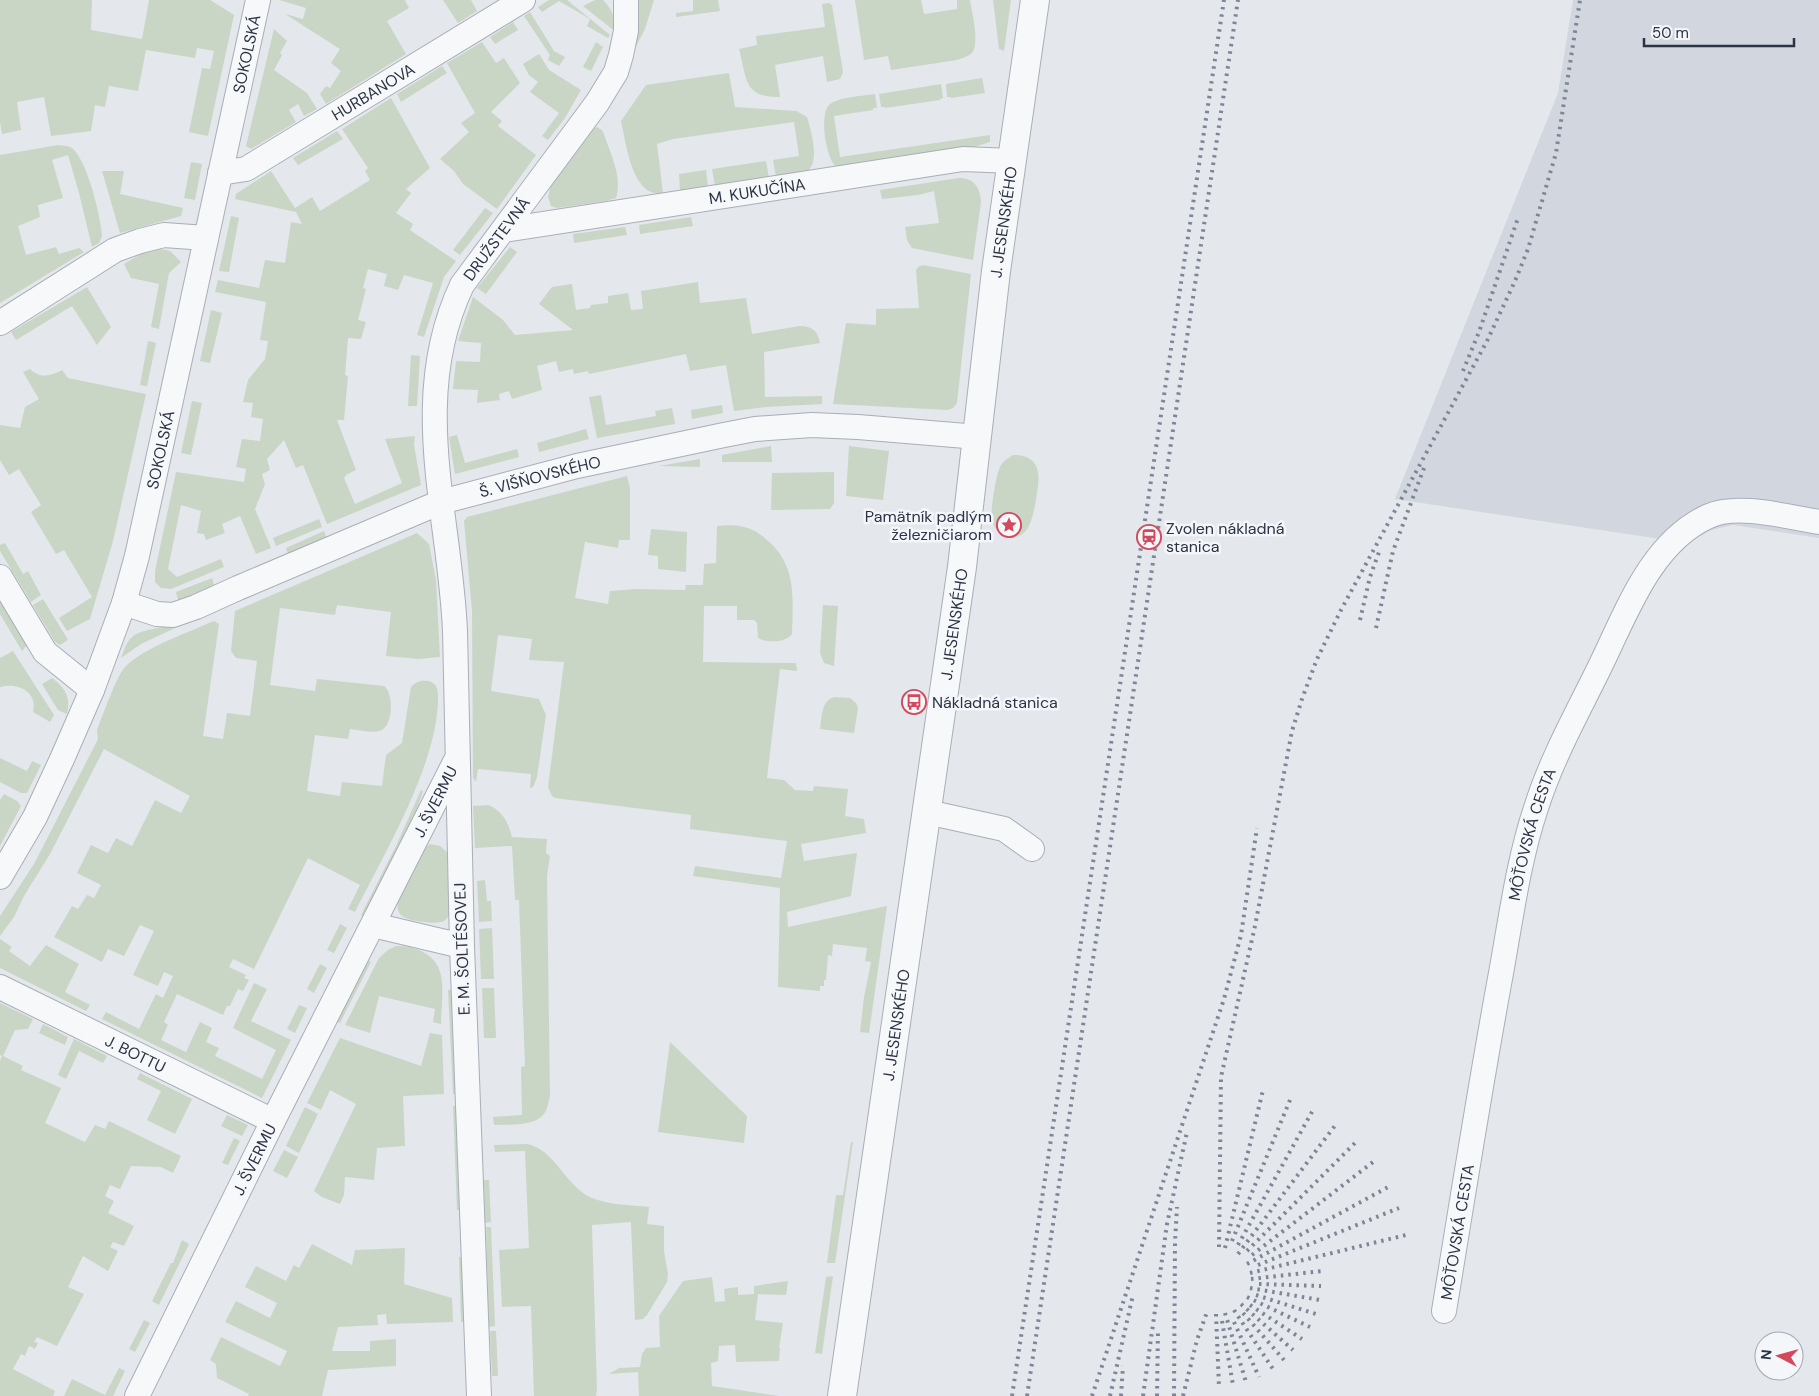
<svg xmlns="http://www.w3.org/2000/svg" width="1819" height="1396" font-family="'DM Sans',sans-serif">
	<style>
		.built { fill: #d2d6de }
		.green { fill: #c9d6c5 }
		.lines { fill: none; stroke-linecap: round; stroke-linejoin: round }
		.minor-casing { stroke: #a9aeb7; stroke-width: 26 }
		.tertiary-casing { stroke: #a9aeb7; stroke-width: 30 }
		.minor { stroke: #f7f8fa; stroke-width: 24 }
		.tertiary { stroke: #f7f8fa; stroke-width: 28 }
		.rail { stroke: #7d8696; stroke-width: 4; stroke-dasharray: 2.5 5; stroke-linecap: butt }
		.labels { text-anchor: middle; dominant-baseline: central; stroke-width: 5; stroke-linejoin: round; paint-order: stroke }
		.street-label { font-size: 16px; fill: #2b3445; stroke: #f4f6f9 }
		.poi-label { font-size: 16px; fill: #2b3445; stroke: #f4f6f9; text-anchor: start }
	</style>
	<rect width="100%" height="100%" fill="#e4e7ec"/>
	<!-- built -->
	<path class="built" d="M1573 0H1819V538L1733 525 1711 530 1687 543 1395 499 1558 93Z"/>
	<!-- green -->
	<g class="green">
		<path d="M0 0H92L91 30 142 39 149 0H210L234 15 208 136 189 132 202 68 210 69 214 51 197 48 195 58 146 50 138 91 109 86 105 107 95 105 91 131 51 136 44 97 17 102 21 130 2 134 0 122Z"/>
		<path d="M279 0H405L409 8 387 21 406 54 326 104 320 94 326 86 330 88 341 71 331 63 340 49 285 14 303 19 306 8Z"/>
		<path d="M443 0H471L477 11 458 23Z"/>
		<path d="M549 0H567L610 35 608 38 587 26 590 19 559 1 542 12 538 7Z"/>
		<path d="M595 0H603C613 10 615 19 617 33L583 6Z"/>
		<path d="M637 0H654L645 29 633 52Z"/>
		<path d="M693 0H718L720 11 676 17V13L693 11Z"/>
		<path d="M855 0H921L924 14 957 9V0H970C972 13 980 43 972 53 968 57 962 58 957 60L891 70 888 56 864 60Z"/>
		<path d="M993 0H1011L1004 51 999 49Z"/>
		<path d="M829 3 832 5 843 72 840 79 827 82 823 56 775 65 780 97C743 98 747 78 739 49L757 45 756 36 825 27 822 4Z"/>
		<path d="M530 12 554 51 565 57 559 66 548 60 550 55 524 16Z"/>
		<path d="M513 22 518 30 495 44 490 37Z"/>
		<path d="M274 29 287 41 280 53 282 55 274 70 307 93 317 109 304 116 298 104 289 110 296 122 251 149 246 146Z"/>
		<path d="M482 42 496 63 504 58 520 83 491 112 502 121 498 126 536 155 497 209 463 184 454 171 440 159 469 132 461 123 475 113 447 63Z"/>
		<path d="M596 42 603 47 591 71 583 67Z"/>
		<path d="M539 54 549 70 581 90 565 118 548 140 542 136 559 113 530 92 538 82 529 75 523 64Z"/>
		<path d="M442 66 447 73 401 102 397 94Z"/>
		<path d="M729 73 735 107 796 111 807 117C811 131 822 166 804 173 796 176 785 176 776 177L773 160 799 156 794 122 673 139 657 144 663 193C632 199 626 142 621 121L646 85Z"/>
		<path d="M982 78 985 93 951 98V97H947L946 84Z"/>
		<path d="M941 84 943 98 940 99V100L885 108V107H881L879 94Z"/>
		<path d="M875 94 877 108H873V110L834 116 840 157 990 135V142L967 149 837 167C826 161 819 114 829 105 837 97 863 96 875 94Z"/>
		<path d="M391 98 430 168 406 189 411 193 396 213 413 224 410 230 456 261 444 277 424 337 417 335 433 283 404 275 398 290 384 286 387 274 368 269 363 288 366 289 358 320 366 322 361 339 348 338 345 375 348 376 344 420H337L356 470 346 475 344 478 355 504 402 483 385 439 415 436 414 445 421 485 327 524 303 465 296 468 284 440 267 459 270 470 262 474 265 484 255 509 271 548 256 554 240 516 222 524 225 533 206 540 204 534 197 533 201 511 181 505 168 569 177 577 221 559 224 567 171 589 161 588 155 582V571L176 472 244 482 246 469 236 467 242 439 260 441 263 419 251 417 253 403 243 402 248 380 265 359 268 341 260 340 266 302 215 292 218 280 259 288 265 260 285 263 291 222 302 224 296 212 235 199 236 194 271 171 295 208 312 197 320 211 370 180 365 171 368 168 342 129Z"/>
		<path d="M597 127 602 130 604 134C610 153 623 178 616 198L606 201 557 208 551 206 548 197 551 185 592 129Z"/>
		<path d="M337 131 343 139 298 165 293 158Z"/>
		<path d="M58 145C63 146 68 145 73 149 88 163 101 217 102 237L99 243 92 247 79 193 68 155 52 160 63 198 38 205 40 217 18 226 26 255 56 247 59 254 79 248 84 252 0 303V155Z"/>
		<path d="M766 161 769 178 715 186 712 169Z"/>
		<path d="M191 162 202 164 195 200 184 198Z"/>
		<path d="M706 170 708 187 680 191 679 174Z"/>
		<path d="M102 171H124L120 194 183 208 181 216 120 233Z"/>
		<path d="M959 178C974 178 980 187 981 202L973 260 912 248 907 240 905 227 939 223 934 191 918 195 882 199 880 190Z"/>
		<path d="M485 208 493 213 460 255 453 250Z"/>
		<path d="M231 216 239 218 229 272 219 271Z"/>
		<path d="M691 217 693 226 640 234 639 225Z"/>
		<path d="M625 227 627 235 574 243 573 234Z"/>
		<path d="M510 247 517 252 486 294 477 288Z"/>
		<path d="M156 248 170 251 181 262 169 273 159 329 151 327 159 284 131 278 124 264 141 254Z"/>
		<path d="M923 265 971 274 957 403 953 408 948 410 833 404 846 323 876 325V309L919 308 916 270 918 267Z"/>
		<path d="M698 282 700 303 746 298 752 334 800 326C812 326 818 331 820 343L764 352 765 397 822 396V404L766 407 734 411 726 365 690 371 686 354 589 374 588 371 574 374 573 369 559 372 556 361 537 366 542 390 512 399 509 391 499 394 500 400 477 403 478 390 453 389 456 361 480 362 481 343 458 341 473 297 503 320 515 335 573 330 539 304 552 287 572 284 576 310 590 308 591 305 608 303V296L628 293 631 310 643 309 641 291Z"/>
		<path d="M87 287 111 327 97 345 72 306 16 340 11 332Z"/>
		<path d="M211 310 222 313 210 363 200 361Z"/>
		<path d="M148 341 156 343 147 386 140 385Z"/>
		<path d="M411 355 420 356 417 406H408Z"/>
		<path d="M30 369C40 379 51 376 62 370L68 378 146 394 113 541 90 619 67 631 59 618 92 597 64 550 56 554 31 512 41 505 19 469 9 475 0 460V425L20 428 25 407 39 399 23 372Z"/>
		<path d="M601 395 606 425 656 416 655 411 672 408 675 424 597 438 589 397Z"/>
		<path d="M192 401 202 403 191 455 181 453Z"/>
		<path d="M722 405 723 413 692 419 691 410Z"/>
		<path d="M586 429 589 439 539 452 537 443Z"/>
		<path d="M457 435 465 463 517 449 519 457 455 474 449 437Z"/>
		<path d="M771 446 772 462H722V455Z"/>
		<path d="M849 446 889 451 883 500 846 496Z"/>
		<path d="M1013 455C1043 455 1040 478 1036 499 1033 516 1029 545 1004 535 998 533 994 527 992 521 990 511 996 473 1001 465 1004 460 1009 458 1013 455Z"/>
		<path d="M700 459V467L659 466Z"/>
		<path d="M834 472V503L830 509 771 510 772 473Z"/>
		<path d="M627 476 630 488V540H619L618 548 585 542 575 598 608 604 610 591 637 589 685 590 686 585H703L704 564 716 563 717 526C737 524 752 526 767 540 797 565 793 598 792 634 786 643 767 643 758 638L757 623 754 620H737V606H704L703 662 796 663 797 671 780 669 767 778 784 780 795 790 813 791 814 786 848 789 845 816 864 819 866 833 801 844 804 861 857 853 851 896 787 912 788 927 887 906 869 1033 860 1032 864 997 871 962 865 961 867 948 833 944 832 956 828 955 826 980H824V986H820V991L778 987 780 888 693 876 695 866 781 878 787 841 690 829 691 815 555 798 552 796 548 787 564 662 529 660 532 639 498 635 491 691 539 699 546 715 537 777 533 787 530 788 531 774 478 769 476 782 473 778 472 611 464 521 467 517Z"/>
		<path d="M319 519 322 527 276 546 273 538Z"/>
		<path d="M419 521 415 527 236 603 237 599Z"/>
		<path d="M651 529 687 532 686 572 658 569V556L648 555Z"/>
		<path d="M324 531 327 539 289 556 286 548Z"/>
		<path d="M417 533 429 544 436 580 440 657 419 659 386 656 391 612 337 605 335 615 280 608 270 685 315 691 317 679 384 686C394 693 393 724 382 730 373 734 360 730 350 729L348 739 315 735 307 791 340 796 342 782 382 786 386 755 402 743 411 687C416 682 420 680 428 681 439 683 438 693 438 702 435 769 385 852 355 912L348 909 360 885 308 858 254 969 233 959 229 967 246 975 244 978 249 980 243 991 238 989 230 1006H227L223 1015 177 994 164 1022 168 1025 161 1040 186 1052 200 1022 212 1028 206 1042 219 1048 215 1056 262 1079 276 1050 233 1028 254 983 267 989 251 1021 291 1040 262 1098 102 1019 106 1012 139 1029 156 994 163 998 173 976 164 972 158 986 133 975 154 931 140 925 124 956 108 949 102 962 54 937 72 906 78 909 87 895 94 898 101 885 77 873 91 845 108 853 116 838 132 846 155 800 181 813 190 796 104 749 50 854 24 896 14 917 0 936V916L34 864 95 745 98 739 97 730C102 717 117 675 125 667 143 648 189 632 214 621L219 624 203 736 223 739 227 713 250 716 257 661 236 658 231 651 235 611Z"/>
		<path d="M5 543 23 574 28 571 41 595 31 602 0 551V545Z"/>
		<path d="M212 578 215 588 178 600 176 592Z"/>
		<path d="M43 599 68 640 60 645 55 642 33 605Z"/>
		<path d="M0 600 27 645 22 651 0 614Z"/>
		<path d="M823 605 838 606 834 666 824 663 820 653Z"/>
		<path d="M174 625 175 628 141 644 121 658C124 651 126 642 132 637 141 629 162 628 174 625Z"/>
		<path d="M13 651 54 715 50 722 33 712C38 691 17 682 0 687V658Z"/>
		<path d="M52 678C65 688 71 697 67 714L58 710 42 684Z"/>
		<path d="M835 697 850 698 856 703 858 708 854 733 820 729C822 717 821 700 835 697Z"/>
		<path d="M0 758 27 771 32 761 41 765 27 793H21L0 782Z"/>
		<path d="M421 790 423 791 416 812 399 848 364 917 361 915 396 846Z"/>
		<path d="M4 794 17 801 21 806 0 846V800Z"/>
		<path d="M488 805C503 811 508 822 512 837L547 839 546 853 550 856 547 876 550 1096C548 1102 548 1110 543 1115 532 1127 509 1124 494 1125L493 1117 522 1115 521 1067 525 1066 519 900H515L512 846 475 848 473 806Z"/>
		<path d="M430 844 440 846 447 852 449 915C447 918 447 919 444 921 437 925 408 921 402 916 397 911 397 907 398 901L423 849Z"/>
		<path d="M485 880 487 901H491L492 921 479 922 477 881Z"/>
		<path d="M340 924 347 928 334 953 327 950Z"/>
		<path d="M492 928 494 979H481L479 929Z"/>
		<path d="M0 939 12 947 9 951 30 966 46 945 79 964 65 992 90 1005 86 1011 0 968Z"/>
		<path d="M396 946C415 945 438 955 441 976 444 991 441 1009 441 1024L433 1022 435 1009 379 996 370 1033 345 1025 379 958 388 950Z"/>
		<path d="M368 961 371 962 340 1023 337 1022Z"/>
		<path d="M320 964 327 968 314 993 307 989Z"/>
		<path d="M482 988H494L496 1038H484Z"/>
		<path d="M454 989 459 1094H453L448 990Z"/>
		<path d="M0 1003 33 1019 28 1029 15 1030 3 1056 23 1066 21 1070 61 1088 45 1123 85 1142 95 1125 105 1129 109 1121 181 1156 173 1173 161 1167 131 1166 120 1189 110 1185 105 1196 114 1201 108 1213 134 1226 124 1246 113 1242 110 1247 118 1251 108 1271 83 1256 68 1287 84 1294 57 1346 37 1337 34 1342 38 1343 35 1349 29 1346 25 1356 21 1354 13 1369 55 1391 53 1396H0V1061L2 1056 0 1055Z"/>
		<path d="M299 1005 307 1008 295 1033 287 1029Z"/>
		<path d="M43 1024 68 1037 65 1045 39 1033Z"/>
		<path d="M430 1033 442 1035 444 1094 403 1096 405 1146 377 1148 374 1180 345 1177 344 1195 340 1204 322 1197 314 1191 356 1104 330 1090 321 1110 307 1103 340 1038 421 1066Z"/>
		<path d="M74 1039 107 1056 103 1063 79 1051 66 1079 58 1075Z"/>
		<path d="M670 1042 747 1116 744 1143 658 1132Z"/>
		<path d="M140 1073 192 1099 175 1134 147 1120 161 1091 137 1079Z"/>
		<path d="M453 1106H458L462 1210H457Z"/>
		<path d="M305 1107 318 1114 299 1153 286 1146Z"/>
		<path d="M227 1115 248 1125 242 1136 221 1126Z"/>
		<path d="M234 1138 240 1141 228 1165 222 1163Z"/>
		<path d="M851 1142H853L835 1263H827L836 1195H843Z"/>
		<path d="M528 1144C556 1151 566 1187 592 1198 609 1205 631 1205 649 1207L647 1224 664 1226V1251L668 1274 667 1282 647 1315 643 1319 635 1320 631 1222 592 1225 597 1389 596 1396H534L531 1306 502 1307 499 1250 529 1248 525 1151 495 1152 494 1145Z"/>
		<path d="M284 1150 298 1157 287 1178 273 1171Z"/>
		<path d="M484 1180H489L491 1222 485 1223Z"/>
		<path d="M486 1227H491L495 1326 489 1327Z"/>
		<path d="M182 1240 189 1244 159 1305 152 1301 171 1263H173Z"/>
		<path d="M312 1244 352 1265 355 1250 405 1248 404 1284 452 1298 453 1322 387 1324 386 1314 377 1315 378 1325 338 1327 332 1351H370V1341L396 1339V1366L328 1370 322 1396H248L249 1394 217 1378 216 1364 210 1360 221 1337 280 1366 287 1351 225 1322 236 1301 270 1318 277 1303 245 1287 256 1266 286 1281 294 1265 299 1268Z"/>
		<path d="M459 1257H465L468 1321 461 1322Z"/>
		<path d="M833 1276 822 1354 815 1353 826 1277Z"/>
		<path d="M712 1277 715 1302 725 1301 724 1289 738 1287V1295L754 1294V1286L788 1281 786 1295 758 1294 755 1320 783 1323 779 1348H780L779 1361 736 1362 735 1345 719 1346 718 1361 711 1363 712 1386 779 1396H639L638 1372 609 1374 619 1368 640 1367 642 1354 646 1348 660 1347 659 1316 683 1281Z"/>
		<path d="M144 1320 150 1323 135 1352 129 1349Z"/>
		<path d="M490 1331H496L498 1376H492Z"/>
		<path d="M119 1368 125 1371 113 1396H64L72 1379 105 1395Z"/>
	</g>
	<g class="lines">
		<defs>
			<g id="minor">
				<path id="s1" d="M220 173 246 169 523 0"/>
				<path id="s2" d="M504 230 963 159 1012 161"/>
				<path d="M0 323 115 250 140 241 164 235 206 238"/>
				<path d="M0 577 45 652 92 690"/>
				<path id="s3" d="M124 603 157 614 173 615 196 607 238 588 441 502 577 466 724 435 755 429 812 425 858 427 978 437"/>
				<path d="M927 812 1004 829 1032 849"/>
				<path id="s4" d="M0 877 35 817 62 759 92 690 124 603 137 556 171 400 258 0"/>
				<path d="M373 925 462 946"/>
				<path id="s5" d="M0 987 273 1121"/>
				<path id="s6" d="M1444 1311C1462 1202 1479 1093 1499 984 1510 926 1517 865 1536 808 1553 754 1582 705 1606 654 1630 603 1655 540 1709 516 1738 503 1787 517 1819 522"/>
				<path id="s7" d="M137 1396 273 1121 455 762"/>
				<path id="s8" d="M479 1396 462 946 455 631C450 514 408 399 462 285L597 103 616 72 621 55 626 31V0"/>
			</g>
			<g id="tertiary">
				<path id="s9" d="M842 1396 962 567 996 271 1035 0"/>
			</g>
		</defs>
		<!-- minor casing -->
		<use href="#minor" class="minor-casing"/>
		<!-- tertiary casing -->
		<use href="#tertiary" class="tertiary-casing"/>
		<!-- minor -->
		<use href="#minor" class="minor"/>
		<!-- tertiary -->
		<use href="#tertiary" class="tertiary"/>
		<!-- rail -->
		<g class="rail">
			<path d="M1463 371 1479 332 1518 218"/>
			<path d="M1360 620 1370 577 1379 552"/>
			<path d="M1376 628 1393 551 1424 468"/>
			<path d="M1232 1241 1290 1100"/>
			<path d="M1238 1245 1313 1110"/>
			<path d="M1219 1247 1221 1077 1255 926 1292 731 1302 699 1317 659 1341 610 1487 341 1515 281 1528 249 1556 153 1580 0"/>
			<path d="M1225 1248 1263 1090"/>
			<path d="M1247 1251 1357 1141"/>
			<path d="M1238 1254 1337 1123"/>
			<path d="M1252 1255 1373 1162"/>
			<path d="M1247 1264 1390 1186"/>
			<path d="M1258 1265 1399 1208"/>
			<path d="M1250 1273 1410 1234"/>
			<path d="M1251 1279 1322 1271"/>
			<path d="M1259 1284 1321 1286"/>
			<path d="M1250 1288 1320 1300"/>
			<path d="M1256 1295 1316 1314"/>
			<path d="M1247 1297 1310 1327"/>
			<path d="M1241 1304 1293 1350"/>
			<path d="M1250 1305 1302 1339"/>
			<path d="M1234 1310 1273 1369"/>
			<path d="M1225 1313 1246 1382"/>
			<path d="M1243 1313 1284 1360"/>
			<path d="M1216 1314 1219 1387"/>
			<path d="M1222 1321 1233 1385"/>
			<path d="M1234 1322 1259 1377"/>
			<path d="M1012 1396 1224 0"/>
			<path d="M1027 1396 1238 0"/>
			<path d="M1092 1396 1224 999 1241 935 1257 828"/>
			<path d="M1110 1396 1133 1295"/>
			<path d="M1121 1396 1123 1366"/>
			<path d="M1143 1396 1167 1224 1187 1132"/>
			<path d="M1157 1396 1158 1330"/>
			<path d="M1174 1396 1175 1242 1177 1207"/>
			<path d="M1183 1396 1197 1340 1207 1312"/>
		</g>
	</g>
	<!-- icons -->
	<defs>
		<symbol id="sight-ring" viewBox="-11 -11 22 22"><circle r="9.5" fill="#f4f6f9" stroke="#d1495b" stroke-width="1.5"/><path d="M0-6L1.8-2.2L6-1.7L2.9 1.2L3.7 5.4L0 3.3L-3.7 5.4L-2.9 1.2L-6-1.7L-1.8-2.2Z" fill="#d1495b"/></symbol>
		<symbol id="station-ring" viewBox="-11 -11 22 22"><circle r="9.5" fill="#f4f6f9" stroke="#d1495b" stroke-width="1.5"/><path d="M-3-6H3Q5-6 5-4V2Q5 4 3 4L4.5 6H3L1.5 4h-3L-3 6H-4.5L-3 4Q-5 4-5 2V-4Q-5-6-3-6ZM-3.5-4v3h7v-3ZM-3.5 1v1.5H-2V1ZM2 1v1.5H3.5V1Z" fill="#d1495b"/></symbol>
		<symbol id="bus-ring" viewBox="-11 -11 22 22"><circle r="9.5" fill="#f4f6f9" stroke="#d1495b" stroke-width="1.5"/><path d="M-5-6H5V4H4V6H2V4H-2V6H-4V4H-5ZM-3.5-4V0h7V-4ZM-3.5 1.2v1.5H-2V1.2ZM2 1.2v1.5H3.5V1.2Z" fill="#d1495b"/></symbol>
	</defs>
	<g fill-rule="evenodd">
		<use href="#sight-ring" x="995" y="511" width="28" height="28"/>
		<use href="#station-ring" x="1135" y="523" width="28" height="28"/>
		<use href="#bus-ring" x="900" y="688" width="28" height="28"/>
	</g>
	<g class="labels">
		<!-- street labels -->
		<g class="street-label">
			<text stroke="none"><textPath href="#s4" startOffset="864">SOKOLSKÁ</textPath></text>
			<text stroke="none"><textPath href="#s1" startOffset="175">HURBANOVA</textPath></text>
			<text stroke="none"><textPath href="#s2" startOffset="256">M. KUKUČÍNA</textPath></text>
			<text stroke="none"><textPath href="#s9" startOffset="1185">J. JESENSKÉHO</textPath></text>
			<text stroke="none"><textPath href="#s8" startOffset="1174">DRUŽSTEVNÁ</textPath></text>
			<text stroke="none"><textPath href="#s4" startOffset="459">SOKOLSKÁ</textPath></text>
			<text stroke="none"><textPath href="#s3" startOffset="444">Š. VIŠŇOVSKÉHO</textPath></text>
			<text stroke="none"><textPath href="#s9" startOffset="780">J. JESENSKÉHO</textPath></text>
			<text stroke="none"><textPath href="#s7" startOffset="665">J. ŠVERMU</textPath></text>
			<text stroke="none"><textPath href="#s6" startOffset="485">MÔŤOVSKÁ CESTA</textPath></text>
			<text transform="translate(462 949) rotate(-92)">E. M. ŠOLTÉSOVEJ</text>
			<text stroke="none"><textPath href="#s9" startOffset="375">J. JESENSKÉHO</textPath></text>
			<text stroke="none"><textPath href="#s5" startOffset="151">J. BOTTU</textPath></text>
			<text stroke="none"><textPath href="#s7" startOffset="264">J. ŠVERMU</textPath></text>
			<text stroke="none"><textPath href="#s6" startOffset="80">MÔŤOVSKÁ CESTA</textPath></text>
		</g>
		<!-- poi labels -->
		<g class="poi-label">
			<text x="992" y="516" text-anchor="end">Pamätník padlým<tspan x="992" dy="18">železničiarom</tspan></text>
			<text x="1166" y="528">Zvolen nákladná<tspan x="1166" dy="18">stanica</tspan></text>
			<text x="932" y="702">Nákladná stanica</text>
		</g>
	</g>
	<!-- north arrow -->
	<g transform="translate(1779 1356) rotate(276)"><circle r="24" fill="#f4f6f9" stroke="#a4a8b1"/>
	<path d="M0-4L9 19L0 12L-9 19Z" fill="#d1495b"/>
	<text y="-8" font-size="14" font-weight="bold" text-anchor="middle" fill="#2b3445">N</text>
	</g>
	<!-- scale -->
	<path d="M1644 38v8h150v-8" fill="none" stroke="#2b3445" stroke-width="2.5"/>
	<text x="1652" y="38" font-size="15" fill="#2b3445" stroke="#f4f6f9" stroke-width="4" paint-order="stroke">50 m</text>
</svg>
